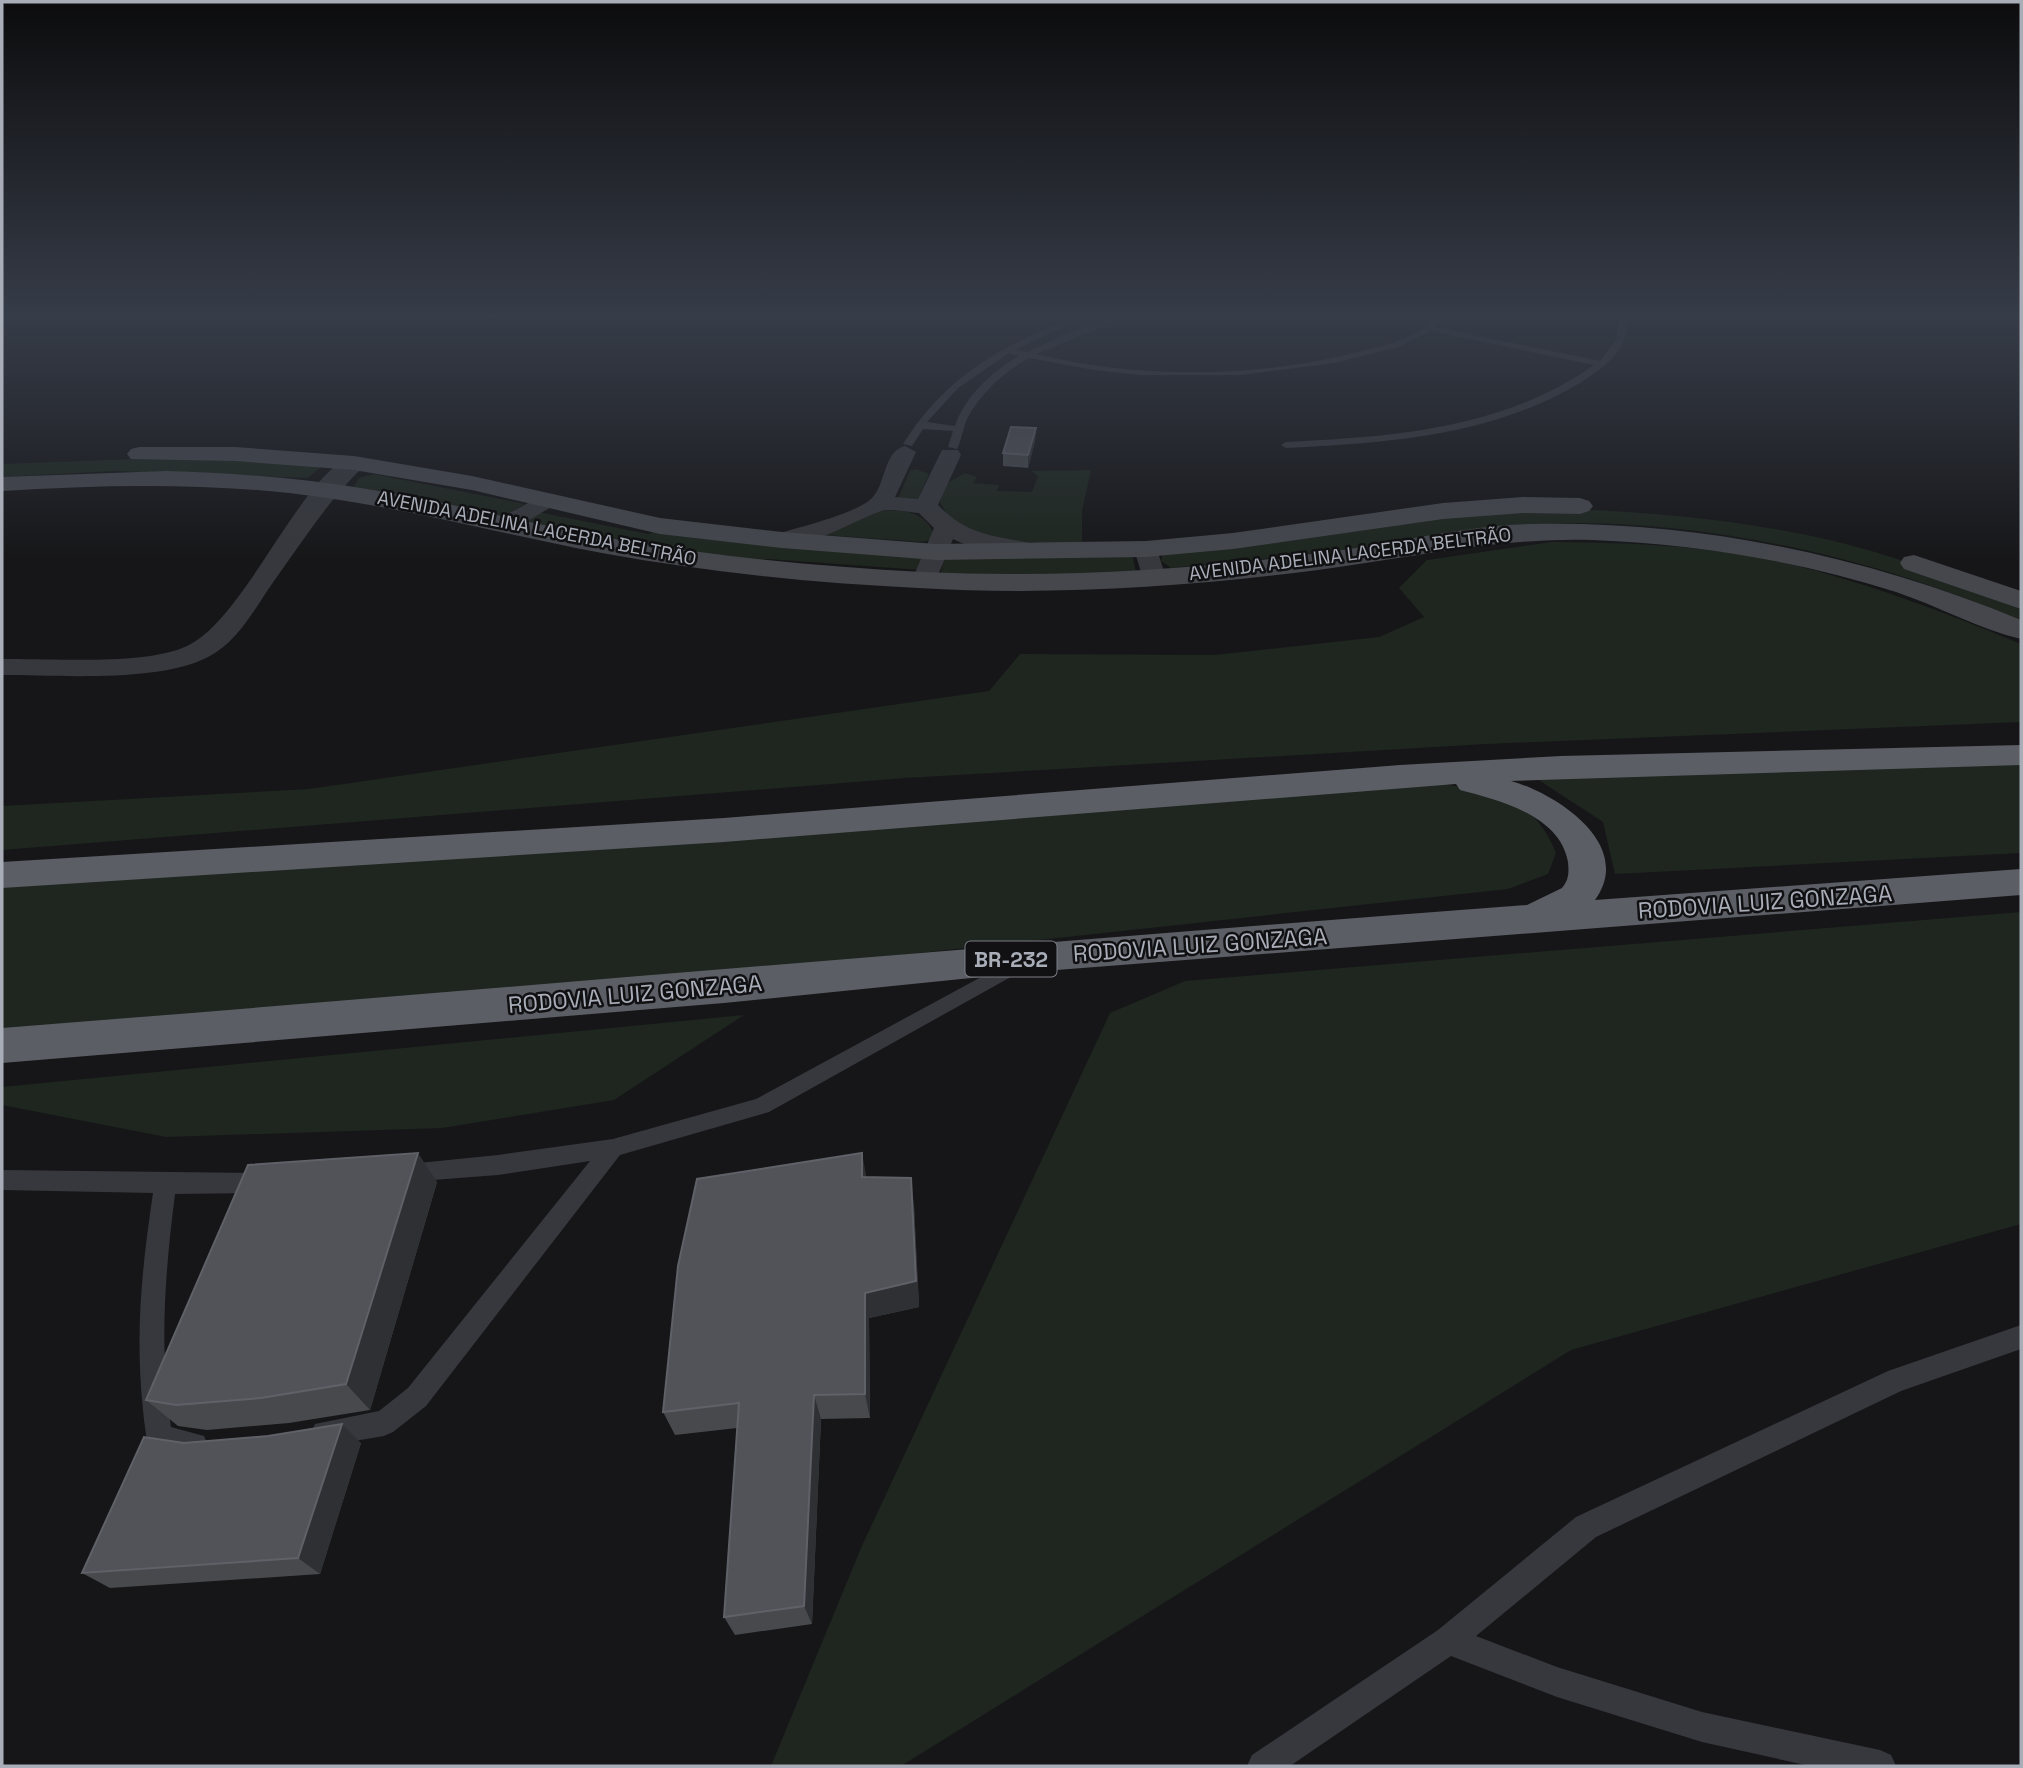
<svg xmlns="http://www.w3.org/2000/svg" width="2023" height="1768" font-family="'Space Grotesk',sans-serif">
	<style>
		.green { fill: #1e261f }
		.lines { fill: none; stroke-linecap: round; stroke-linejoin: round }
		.path { stroke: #3d3f44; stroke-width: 2.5; stroke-dasharray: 2 2.5; stroke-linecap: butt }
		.service { fill: #37383d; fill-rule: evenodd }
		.minor { fill: #37383d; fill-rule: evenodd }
		.secondary { fill: #45474d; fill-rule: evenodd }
		.trunk { fill: #5b5e65; fill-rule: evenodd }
		.wall { fill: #47494d }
		.shaded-wall { fill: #2f3033 }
		.building { fill: #525359; stroke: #5f6168; stroke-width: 2 }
		.labels { text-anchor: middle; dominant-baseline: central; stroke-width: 5; stroke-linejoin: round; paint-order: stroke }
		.far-street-label { font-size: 19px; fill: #a8adb8; stroke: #111113 }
		.shield { fill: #111113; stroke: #7b7e86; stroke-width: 2 }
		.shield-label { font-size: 21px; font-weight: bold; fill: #a8adb8 }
		.street-label { font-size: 23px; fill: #a8adb8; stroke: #111113 }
	</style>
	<rect width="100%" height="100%" fill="#161618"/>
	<!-- green -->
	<g class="green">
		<path d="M163 458 323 465 308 478 114 471 2 477V464Z"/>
		<path d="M916 469 929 474 918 499 898 498 910 471Z"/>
		<path d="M1091 470 1082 511V543C1045 543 984 545 953 521 948 517 944 508 940 503L944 485 965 473 977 477 973 483 999 485 997 491 1032 492 1038 476 1031 471Z"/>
		<path d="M374 474 525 504 500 518 353 488 359 478Z"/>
		<path d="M1521 508C1609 509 1699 515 1786 531 1866 545 1945 574 2021 602V621C1885 562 1729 524 1580 523 1512 523 1443 536 1376 546 1308 555 1239 561 1171 568L1161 561 1163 552Z"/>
		<path d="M903 510C918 515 932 521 934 538L923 542 825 535 877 511Z"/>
		<path d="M538 512 648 534 658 531 928 556 921 570 768 559 747 562 525 526 524 521Z"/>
		<path d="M1552 542C1630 543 1708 545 1785 563 1866 582 1944 612 2021 644V722L1486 744 905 778 2 850V806L309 789 989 691 1020 654 1214 655 1379 637 1424 617 1399 588 1427 560Z"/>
		<path d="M1132 554 1136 572 1025 576 940 575 945 556Z"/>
		<path d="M1860 758 2021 760V853L1615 874 1603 822 1534 777Z"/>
		<path d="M1436 783C1491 792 1533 795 1556 853L1548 874 1508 889 192 1032 2 1046V874Z"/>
		<path d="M2021 912V1224L1571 1350 901 1766H771L861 1548 1110 1013 1185 981Z"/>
		<path d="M744 1015 614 1100 442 1128 166 1137 2 1105V1087Z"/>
	</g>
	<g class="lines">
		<!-- path -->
		<path class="path" d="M2 317 6 316"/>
		<!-- service -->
		<g class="service">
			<path d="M481 316H533L512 322Z"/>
			<path d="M1115 316H1129L1036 354C1137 379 1253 378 1354 353 1377 347 1404 342 1424 328 1433 322 1435 316 1446 316L1436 327 1600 361 1616 340 1619 316H1627C1630 347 1609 364 1586 379 1497 436 1388 443 1286 448L1281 445 1286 442C1393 437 1504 429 1594 365L1431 331 1398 347 1334 363 1241 375H1142L1094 370 1029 358C1004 372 982 392 968 417 963 427 962 439 957 449L948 447 953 431 923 429 912 446 903 444C942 382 992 350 1061 323L1068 325 1015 350 1027 352 1068 333ZM1009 353 1019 356C993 371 965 396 955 426L927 422 958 388Z"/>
			<path d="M1018 957 1025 959 1027 964 1025 969 769 1112 620 1155 426 1406 393 1432 384 1436 324 1446 315 1442 311 1433 315 1424 379 1411 408 1388 590 1161 498 1175 407 1182 399 1179 396 1172 399 1165 498 1155 613 1139 756 1099Z"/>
			<path d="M2 1170 264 1173 272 1176 275 1183 272 1190 264 1193 175 1194C165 1273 159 1348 171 1427L204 1436 208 1445 204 1454C185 1462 167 1453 150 1444L146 1435C134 1346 140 1281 153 1193L2 1190Z"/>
			<path d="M2021 1325V1349L1901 1391 1596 1537 1476 1636 1557 1667 1702 1712 1880 1750 1891 1755 1896 1766H1810L1702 1742 1557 1697 1451 1656 1290 1766H1247L1252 1755 1438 1630 1576 1517 1888 1371Z"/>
		</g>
		<!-- minor -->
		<g class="minor">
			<path d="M905 446 916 452 895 497 918 499 942 450H958L961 455 938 505C970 538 997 535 1038 545L1041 550 1038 555C1012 562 977 550 953 539L934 585H916L912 580 934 528 919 513C908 512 892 508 881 511 853 521 803 552 773 545L770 540 773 535C796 528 855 514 871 499 886 486 883 451 905 446Z"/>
			<path d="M354 456 365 463 362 468C327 502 302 542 274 581 255 608 238 642 208 657 159 683 57 675 2 675V659C50 658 145 666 187 646 246 618 303 469 354 456Z"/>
			<path d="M545 494 553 496 557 501 553 506 512 530H496L492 525 496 520Z"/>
			<path d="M1146 542 1155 544 1166 577 1162 582H1144L1134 549 1137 544Z"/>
		</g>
		<!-- secondary -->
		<g class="secondary">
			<path d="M139 447H235L354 456 472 476 660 518 782 532 936 544 1146 541 1233 533 1443 503 1523 497 1580 498 1589 501 1593 506 1589 511 1580 514 1523 513 1443 519 1233 549 1146 557 936 560 782 548 660 534 472 490 354 470 235 461 131 459 127 454 131 449Z"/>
			<path d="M166 471C235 473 304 478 373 490 460 504 545 528 632 542 728 558 826 567 923 572 1055 578 1187 570 1319 553 1390 545 1462 525 1534 524 1701 521 1866 556 2021 620V639C1979 629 1938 606 1896 592 1799 561 1695 544 1593 540 1500 537 1410 558 1318 570 1186 587 1052 596 918 588 813 583 706 572 602 553 497 533 395 505 289 493 193 483 98 485 2 491V477Z"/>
			<path d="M1914 555 2021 591V609L1904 569 1900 563 1904 557Z"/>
		</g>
		<!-- trunk -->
		<path class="trunk" d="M2021 745V765L1511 781C1557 794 1635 845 1595 900L2021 869V895L1031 972 724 1003 2 1063V1028C510 988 1018 943 1527 905L1562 888C1569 880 1569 872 1568 862 1560 815 1498 800 1460 790L1456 784 724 842 2 888V862L724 818 1400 765 1561 756Z"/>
	</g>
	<!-- wall -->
	<g class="wall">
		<path d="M1036 428 1035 441 1028 468 1003 466V453Z"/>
		<path d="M866 1177 914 1205 919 1307 869 1318 870 1418 821 1419 812 1624 735 1635 724 1617 737 1428 675 1435 663 1412Z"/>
		<path d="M437 1182 370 1410 289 1423 207 1430 178 1426 146 1400Z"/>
		<path d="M184 1443H361L320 1574 110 1588 82 1573Z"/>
	</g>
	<!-- shaded-wall -->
	<g class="shaded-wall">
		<path d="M1036 428 1035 441 1028 468V455Z"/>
		<path d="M418 1153 437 1182 370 1410 346 1384Z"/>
		<path d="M862 1153 867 1180 862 1177Z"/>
		<path d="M911 1178 914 1205 919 1307 869 1318 870 1418 865 1394V1293Z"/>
		<path d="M814 1395 821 1419 812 1624 804 1606Z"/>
		<path d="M342 1424 361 1443 320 1574 298 1558Z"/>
	</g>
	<!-- building -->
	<g class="building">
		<path d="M1011 427 1036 428 1028 455 1003 453Z"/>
		<path d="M418 1153 346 1384 261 1398 176 1405 146 1400 248 1165Z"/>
		<path d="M862 1153V1177L911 1178 916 1281 865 1293V1394L814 1395 804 1606 724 1617 739 1403 663 1412 678 1266 697 1179Z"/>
		<path d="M342 1424 298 1558 82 1573 144 1437 184 1443 268 1436Z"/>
	</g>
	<!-- sky -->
	<linearGradient id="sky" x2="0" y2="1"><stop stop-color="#0c0c0d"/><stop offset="0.56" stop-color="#363c48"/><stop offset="1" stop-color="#363c48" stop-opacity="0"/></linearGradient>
	<rect width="2023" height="564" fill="url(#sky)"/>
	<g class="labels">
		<!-- far-street labels -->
		<g class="far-street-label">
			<text transform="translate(537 528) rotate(11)">AVENIDA ADELINA LACERDA BELTRÃO</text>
			<text transform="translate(1350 554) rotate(-7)">AVENIDA ADELINA LACERDA BELTRÃO</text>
		</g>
		<!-- shield labels -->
		<rect class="shield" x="965.5" y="941.5" width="91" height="35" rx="5"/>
		<g class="shield-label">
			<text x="1011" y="959">BR-232</text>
		</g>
		<!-- street labels -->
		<g class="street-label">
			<text transform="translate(1765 902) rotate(-4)">RODOVIA LUIZ GONZAGA</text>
			<text transform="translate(1200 945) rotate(-4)">RODOVIA LUIZ GONZAGA</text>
			<text transform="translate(635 994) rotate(-5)">RODOVIA LUIZ GONZAGA</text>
		</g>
	</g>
	<!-- border -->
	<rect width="2023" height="1768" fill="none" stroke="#a8adb8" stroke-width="7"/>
</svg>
